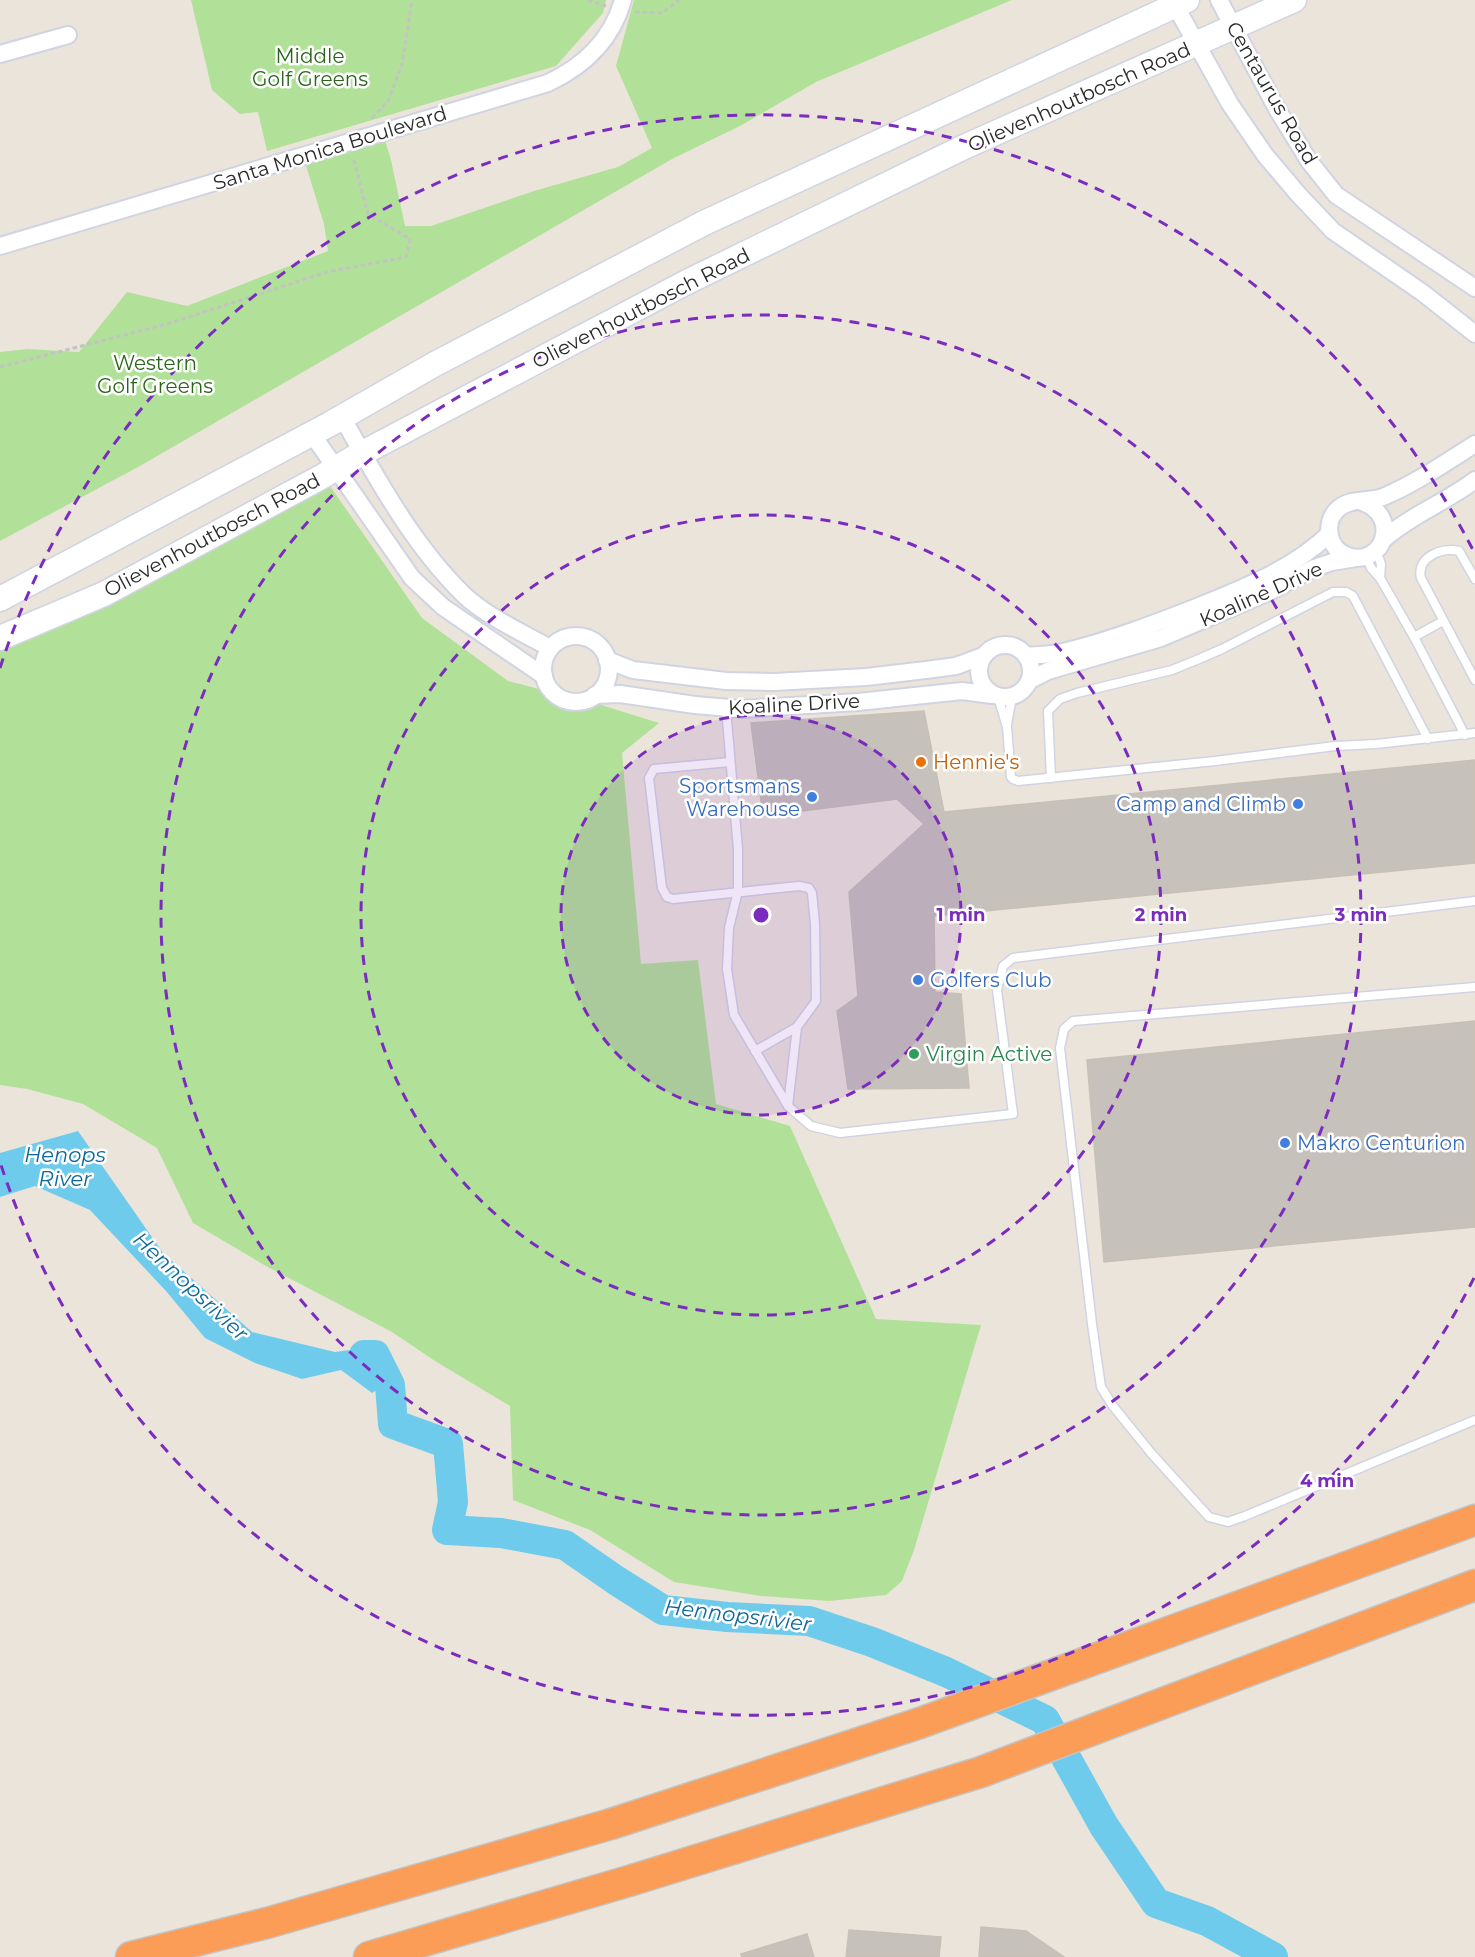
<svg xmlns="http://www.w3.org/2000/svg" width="1475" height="1957" font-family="Montserrat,sans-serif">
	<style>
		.green { fill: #b1e198 }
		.water { fill: #6fcbec }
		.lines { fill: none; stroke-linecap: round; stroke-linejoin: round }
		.river { stroke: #6fcbec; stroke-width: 30 }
		.building { fill: #c6c1bb; stroke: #c6c0b5; stroke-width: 1.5 }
		.lane-casing { stroke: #d0d4e2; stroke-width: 11 }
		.street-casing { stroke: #d0d4e2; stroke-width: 20 }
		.secondary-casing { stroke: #d0d4e2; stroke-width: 27 }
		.highway-casing { stroke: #c3c3c3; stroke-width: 33 }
		.path { stroke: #c3c3c3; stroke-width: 3; stroke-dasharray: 4.5 3; stroke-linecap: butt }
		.lane { stroke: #fff; stroke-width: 8 }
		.street { stroke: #fff; stroke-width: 16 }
		.secondary { stroke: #fff; stroke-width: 24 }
		.highway { stroke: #fb9d57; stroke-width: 30 }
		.ring { fill: none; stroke: #7b2cbf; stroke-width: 3; stroke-dasharray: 10 8 }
		.food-dot { fill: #e8710a; stroke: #fff; stroke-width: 2 }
		.shop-dot { fill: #3f7fe0; stroke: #fff; stroke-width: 2 }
		.leisure-dot { fill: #2e9e5b; stroke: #fff; stroke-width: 2 }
		.labels { text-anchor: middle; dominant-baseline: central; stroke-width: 5; stroke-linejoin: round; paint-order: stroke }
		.park-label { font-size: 20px; fill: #2a641b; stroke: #fff }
		.street-label { font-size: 20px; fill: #292929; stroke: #fff }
		.food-label { font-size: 20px; fill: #c56008; stroke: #fff; text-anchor: start }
		.shop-label { font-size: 20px; fill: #366cbe; stroke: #fff; text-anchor: end }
		.leisure-label { font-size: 20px; fill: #27864d; stroke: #fff; text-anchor: start }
		.water-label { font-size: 21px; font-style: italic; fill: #106896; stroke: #fff }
		.centre { fill: #7b2cbf; stroke: #fff; stroke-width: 3 }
		.ring-label { font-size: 18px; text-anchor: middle; font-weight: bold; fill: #7b2cbf; stroke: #fff; stroke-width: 5; stroke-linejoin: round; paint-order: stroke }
	</style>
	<rect width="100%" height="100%" fill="#ebe4db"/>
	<!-- green -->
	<g class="green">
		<path d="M191 0H606L603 13 556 66 267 151 258 112 240 114 212 90Z"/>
		<path d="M634 0H1012L816 82 740 126 672 159 140 466 0 541V352L28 349 79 352 127 292 187 306 328 251 324 224 303 156 383 134 391 160 405 226H431L534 191 618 167 652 148 616 66Z"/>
		<path d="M323 476 422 618 508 681 598 704 659 723 622 753 641 964 698 960 716 1104 790 1126 876 1319 981 1325 914 1550 902 1581 886 1595 829 1601 761 1596 674 1582 590 1530 513 1500 510 1406 435 1361 392 1332 266 1266 193 1223 157 1148 83 1104 27 1089 0 1085V638Z"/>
	</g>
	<!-- water -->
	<path class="water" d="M78 1131 163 1253 252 1332 335 1352 379 1346 394 1378 372 1393 341 1370 302 1379 255 1363 205 1338 166 1291 90 1210 35 1186 0 1197V1153Z"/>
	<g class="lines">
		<!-- river -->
		<path class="river" d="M364 1355H375L390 1385 393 1424 448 1444 453 1502 447 1530 501 1533 565 1545 617 1581 663 1610 727 1617 809 1621 872 1642 946 1672 1045 1720 1104 1826 1156 1903 1207 1921 1273 1957"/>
	</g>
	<!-- building -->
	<g class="building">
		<path d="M924 711 944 812 1475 760V863L934 916 935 992 961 994 969 1088 848 1089 837 1011 858 996 849 892 924 824 897 799 763 816 751 723Z"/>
		<path d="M1475 1021V1227L1104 1262 1087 1060Z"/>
		<path d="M981 1927 1026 1931 1064 1957H979Z"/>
		<path d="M849 1930 941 1937 939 1957H846Z"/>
		<path d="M807 1934 814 1957H742L741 1954Z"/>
	</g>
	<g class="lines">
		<defs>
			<g id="lane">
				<path d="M1376 550 1381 564 1380 578"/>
				<path d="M1366 556 1371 568 1380 578 1414 637 1465 735"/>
				<path d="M1475 579 1459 551C1442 547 1416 557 1421 578L1475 680"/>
				<path d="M1414 637 1443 621"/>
				<path d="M998 697 1007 727 1011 777 1013 779 1018 781 1215 761 1335 746 1376 744 1475 733"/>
				<path d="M726 708 738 849V891L729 928 727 969 734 1015 788 1106 811 1126 840 1133 1013 1114 997 990 1003 966 1013 958 1475 901"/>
				<path d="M1007 724 1012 697"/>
				<path d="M730 762 654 769 649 778 662 888 667 897 673 899 799 886 809 888 812 893 815 924 816 1001 797 1027 755 1051"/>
				<path d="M1051 778 1048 711 1060 699 1077 693 1172 670 1199 659 1222 649 1333 592H1346L1353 596 1428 739"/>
				<path d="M1475 987 1073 1021 1064 1029 1060 1048 1092 1324 1101 1387 1113 1406 1151 1453 1209 1517 1228 1522 1245 1516 1475 1420"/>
				<path d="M788 1106 797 1027"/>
			</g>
			<g id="street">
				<path d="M1219 0 1277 109 1309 161 1336 195 1475 288"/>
				<path d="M1175 5 1230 104 1265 155 1298 194 1333 231 1423 293 1475 334"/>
				<path d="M0 54 68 35"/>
				<path d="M0 246 548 83C584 66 612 40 623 0"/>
				<path d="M342 417C377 479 413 545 464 595 486 616 523 633 550 648"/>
				<path d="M312 434 412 578 443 607 544 676"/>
				<path d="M1362 502C1402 516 1383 568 1348 556 1327 549 1323 521 1339 508 1351 498 1369 502 1383 497 1416 483 1445 463 1475 444"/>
				<path d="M1384 539C1411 515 1446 502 1475 480"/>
				<circle cx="576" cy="669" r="33"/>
				<circle cx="1005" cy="671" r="26"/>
				<path d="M1026 656C1038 655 1051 655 1063 652 1109 641 1153 624 1197 607 1243 588 1293 569 1329 534"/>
				<path d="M607 660 633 670 726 681 774 682 866 677 926 670 956 666 983 656"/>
				<path d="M1030 680 1048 671 1161 638 1269 592 1314 568 1332 562 1356 558"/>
				<path d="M595 695 620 694 695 705 741 709 858 702 962 691 992 695"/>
			</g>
			<g id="secondary">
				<path d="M0 599 330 424 435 364 704 223 1187 0"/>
				<path d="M0 638 104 594 323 476 355 457 687 282 964 147 1294 0"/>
			</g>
			<g id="highway">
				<path d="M131 1957 267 1923 611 1824 920 1723 1475 1520"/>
				<path d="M369 1957 629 1881 981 1772 1475 1585"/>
			</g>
		</defs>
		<!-- lane casing -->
		<use href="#lane" class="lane-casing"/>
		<!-- street casing -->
		<use href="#street" class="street-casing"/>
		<!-- secondary casing -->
		<use href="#secondary" class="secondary-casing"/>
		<!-- highway casing -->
		<use href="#highway" class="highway-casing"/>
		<!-- path -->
		<g class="path">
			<path d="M588 0 606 6"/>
			<path d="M635 12 662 13 679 0"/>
			<path d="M372 118 388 101 402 65 412 0"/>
			<path d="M0 367 167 324 327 272 406 257 410 239 368 214 353 157"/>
		</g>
		<!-- lane -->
		<use href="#lane" class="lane"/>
		<!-- street -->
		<use href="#street" class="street"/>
		<!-- secondary -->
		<use href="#secondary" class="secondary"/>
		<!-- highway -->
		<use href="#highway" class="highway"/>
	</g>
	<!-- distance rings -->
	<circle cx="761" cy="915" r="200" fill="#7b2cbf" fill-opacity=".12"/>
	<g class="ring">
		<circle cx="761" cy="915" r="200"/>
		<circle cx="761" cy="915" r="400"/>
		<circle cx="761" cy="915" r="600"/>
		<path d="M1474 1278A800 800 0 0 1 0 1162M0 668A800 800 0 0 1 1474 552"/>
	</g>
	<!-- markers -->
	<circle class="food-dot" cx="921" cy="762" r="6"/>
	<g class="shop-dot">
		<circle cx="812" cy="797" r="6"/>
		<circle cx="1298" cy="804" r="6"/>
		<circle cx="918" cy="980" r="6"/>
		<circle cx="1285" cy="1143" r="6"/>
	</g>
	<circle class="leisure-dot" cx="914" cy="1054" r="6"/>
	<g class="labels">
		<!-- park labels -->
		<g class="park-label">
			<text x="310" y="56">Middle<tspan x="310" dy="23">Golf Greens</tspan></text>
			<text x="155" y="363">Western<tspan x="155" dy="23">Golf Greens</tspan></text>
		</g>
		<!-- street labels -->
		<g class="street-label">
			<text transform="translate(1272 93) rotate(60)">Centaurus Road</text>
			<text transform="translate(1079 97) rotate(-24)">Olievenhoutbosch Road</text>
			<text transform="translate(330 148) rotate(-17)">Santa Monica Boulevard</text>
			<text transform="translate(641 308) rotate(-27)">Olievenhoutbosch Road</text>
			<text transform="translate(212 535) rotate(-28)">Olievenhoutbosch Road</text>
			<text transform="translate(1261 594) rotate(-24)">Koaline Drive</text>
			<text transform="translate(794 704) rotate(-3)">Koaline Drive</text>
		</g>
		<!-- food labels -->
		<g class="food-label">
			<text x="933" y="762">Hennie's</text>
		</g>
		<!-- shop labels -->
		<g class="shop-label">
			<text x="800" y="786">Sportsmans<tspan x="800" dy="23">Warehouse</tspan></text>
			<text x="1286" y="804">Camp and Climb</text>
			<text x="930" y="980" text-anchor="start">Golfers Club</text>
			<text x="1297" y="1143" text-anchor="start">Makro Centurion</text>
		</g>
		<!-- leisure labels -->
		<g class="leisure-label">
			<text x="926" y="1054">Virgin Active</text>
		</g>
		<!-- water labels -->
		<g class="water-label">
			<text x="65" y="1154">Henops<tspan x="65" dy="24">River</tspan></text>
			<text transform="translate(191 1286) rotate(43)">Hennopsrivier</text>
			<text transform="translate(738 1615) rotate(7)">Hennopsrivier</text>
		</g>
	</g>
	<circle cx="761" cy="915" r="9" class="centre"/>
	<g class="ring-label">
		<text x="961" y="921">1 min</text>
		<text x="1161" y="921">2 min</text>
		<text x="1361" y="921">3 min</text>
		<text x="1327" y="1487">4 min</text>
	</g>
</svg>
